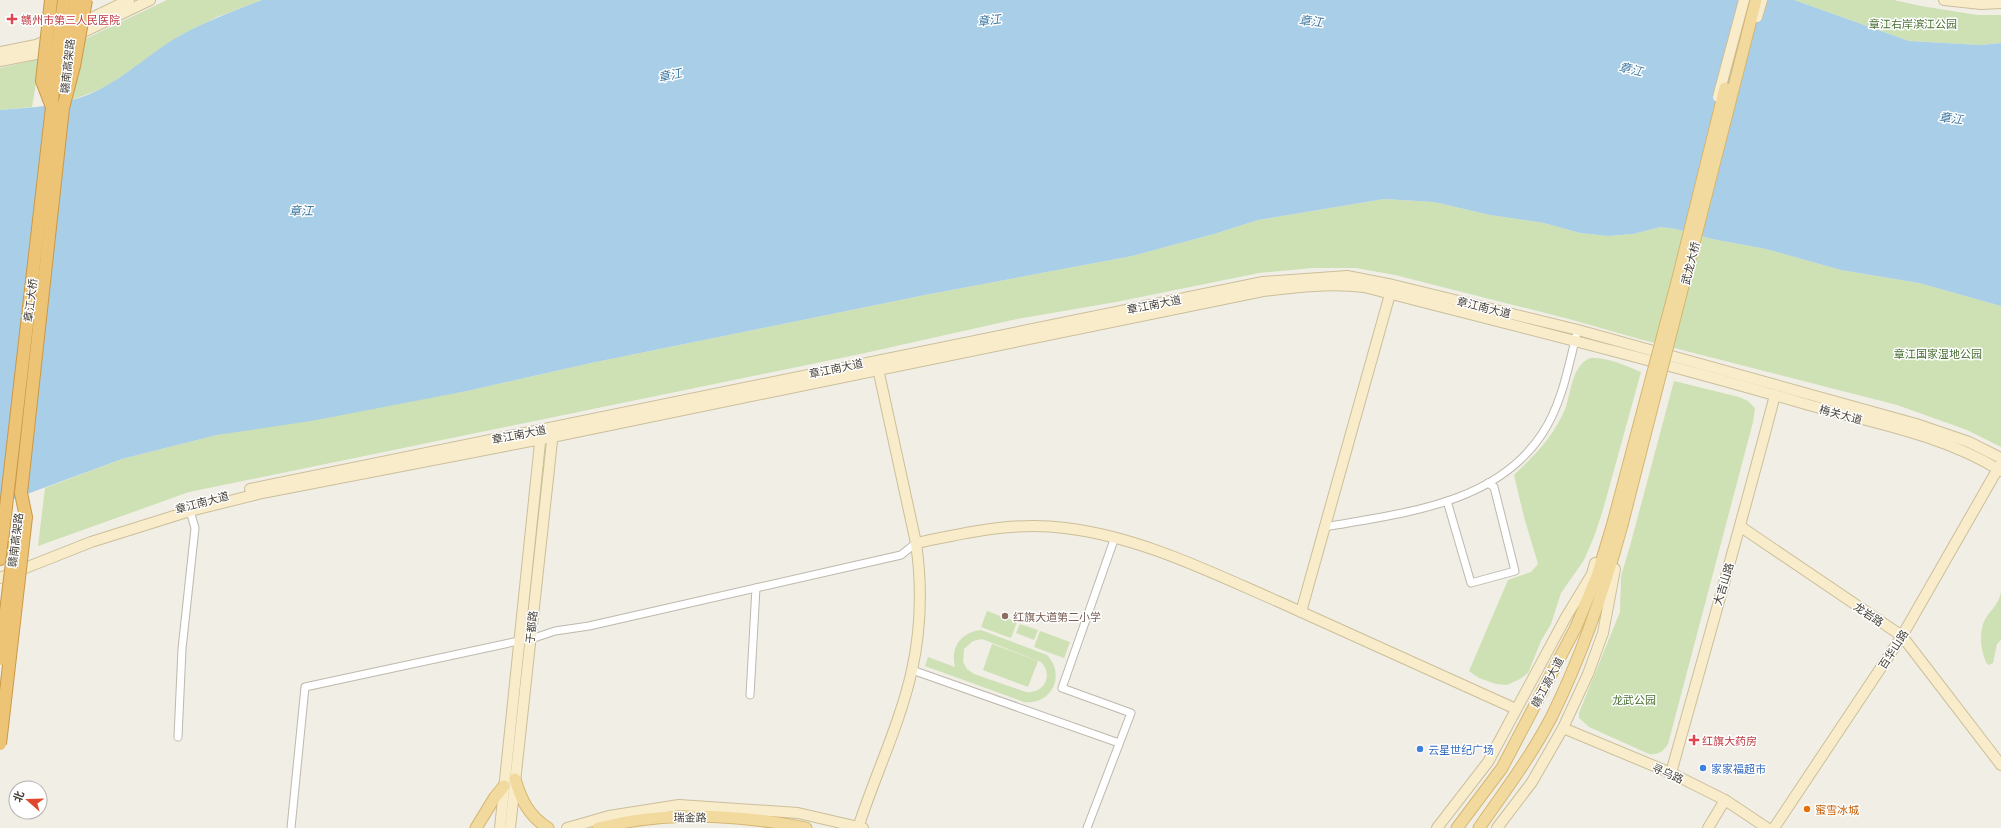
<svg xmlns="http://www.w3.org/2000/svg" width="2001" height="828" font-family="'Golos Text','Noto Sans SC',sans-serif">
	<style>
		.green { fill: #cde1b4; fill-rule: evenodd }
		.water { fill: #a9cee7 }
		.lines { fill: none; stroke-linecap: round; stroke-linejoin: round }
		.street-casing { stroke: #beb8ad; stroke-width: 9 }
		.secondary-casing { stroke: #cbbf9b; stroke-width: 12 }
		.primary-casing { stroke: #d5b671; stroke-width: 13 }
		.highway-casing { stroke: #ca9947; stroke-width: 14 }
		.street { stroke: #fff; stroke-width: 7 }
		.secondary { stroke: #f8ecca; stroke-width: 10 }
		.primary { stroke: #f2da9e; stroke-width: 11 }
		.highway { stroke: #edc476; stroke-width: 12 }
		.secondary-bridge-casing { stroke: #cbbf9b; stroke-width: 12; stroke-linecap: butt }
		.primary-bridge-casing { stroke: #d5b671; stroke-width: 13; stroke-linecap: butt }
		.highway-bridge-casing { stroke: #ca9947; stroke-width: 14; stroke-linecap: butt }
		.secondary-bridge { stroke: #f8ecca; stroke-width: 10 }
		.primary-bridge { stroke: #f2da9e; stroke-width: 11 }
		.highway-bridge { stroke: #edc476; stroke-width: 12 }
		.health-dot { fill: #e0444e; stroke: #fff; stroke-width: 1.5 }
		.education-dot { fill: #8d6e63; stroke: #fff; stroke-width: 1.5 }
		.shop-dot { fill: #3f7fe0; stroke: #fff; stroke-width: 1.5 }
		.food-dot { fill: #e8710a; stroke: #fff; stroke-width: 1.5 }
		.labels { text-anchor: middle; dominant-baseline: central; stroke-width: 3; stroke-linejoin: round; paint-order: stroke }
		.health-label { font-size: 11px; fill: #be3a42; stroke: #fff; text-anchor: start }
		.park-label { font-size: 11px; fill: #486e31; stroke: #fff }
		.street-label { font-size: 11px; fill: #433e36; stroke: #fff }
		.education-label { font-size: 11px; fill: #785e54; stroke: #fff; text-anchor: start }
		.shop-label { font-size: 11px; fill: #366cbe; stroke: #fff; text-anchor: start }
		.food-label { font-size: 11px; fill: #c56008; stroke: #fff; text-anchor: start }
		.water-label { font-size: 12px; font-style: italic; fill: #3d78a2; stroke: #fff }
	</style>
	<rect width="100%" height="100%" fill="#f1eee6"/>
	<!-- green -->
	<g class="green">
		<path d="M167 0H262L217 17 181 35 106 87 72 100 83 40Z"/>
		<path d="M1794 0H1894L1921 6 1977 15H2001V43L1981 45 1909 41Z"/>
		<path d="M40 59 32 107 0 110V68Z"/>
		<path d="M1384 199 1434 202 1490 215 1544 223 1580 233 1608 236 1633 234 1661 227 1676 229 1712 239 1766 249 1841 270 1919 283 2001 306V447L1967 430 1897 405 1643 340 1569 319 1395 275 1356 268H1313L1259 273 1116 302 1017 319 865 353 189 492 38 546 45 488 122 459 217 435 467 391 591 363 925 295 1132 256 1214 234 1258 220Z"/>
		<path d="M1590 358C1608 357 1624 365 1641 372L1603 510 1594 537 1584 560 1561 593 1551 624 1541 641 1528 673 1520 679 1507 685 1496 684 1479 678 1469 671 1508 580 1531 572 1538 564 1524 517 1514 475C1535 455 1554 436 1565 409 1572 391 1571 367 1590 358Z"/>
		<path d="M1674 381 1739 397 1748 401 1755 408 1753 422 1668 744C1663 752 1658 755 1649 754L1589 727 1579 718V713L1620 612 1621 576 1630 546Z"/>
		<path d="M2001 592V640L1997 644 1993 663 1989 665 1987 664C1980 649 1978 630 1987 616 1993 608 1999 603 2001 592Z"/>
		<path d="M987 611 1017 622 1011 638 981 627Z"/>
		<path d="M1020 624 1038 630 1034 640 1016 633Z"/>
		<path d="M981 630 1047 655C1066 675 1052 705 1024 702L925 666 928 657 955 667C950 648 961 632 981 630ZM982 639 1041 662C1054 675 1044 694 1026 692L974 674 967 669 963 662 964 649 973 641Z"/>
		<path d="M1040 631 1070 642 1064 658 1034 647Z"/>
		<path d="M992 644 1038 661 1028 687 983 670Z"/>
	</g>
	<!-- water -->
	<path class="water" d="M262 0H1794L1909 41 1981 45 2001 43V306L1919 283 1841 270 1766 249 1712 239 1676 229 1661 227 1633 234 1608 236 1580 233 1544 223 1490 215 1434 202 1384 199 1258 220 1214 234 1132 256 925 295 591 363 467 391 311 421 217 435 122 459 0 504V110C24 108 49 107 72 100 115 89 144 56 181 35 207 21 234 11 262 0Z"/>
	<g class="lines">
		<defs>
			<g id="street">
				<path d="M1447 501 1471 583 1515 571 1494 487 1488 483"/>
				<path d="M1325 527C1402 513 1495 505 1542 434 1561 406 1568 369 1576 336"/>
				<path d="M912 670 1119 743"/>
				<path d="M750 695 756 588"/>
				<path d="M178 737 182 649 195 528 190 511"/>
				<path d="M291 828 305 687 537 637 555 631 589 626 901 555 916 543"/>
				<path d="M1087 828 1131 713 1062 688 1115 537"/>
			</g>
			<g id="secondary">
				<path d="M1944 0 1981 4 2001 3"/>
				<path d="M77 25 129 0"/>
				<path d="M54 26 58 0"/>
				<path d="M75 36 150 0"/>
				<path d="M0 52 36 45 52 38"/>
				<path d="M0 61 36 54 52 47"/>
				<path d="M250 489 1263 282 1347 276 1393 285 1578 330 1916 424 1969 442 2001 458"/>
				<path d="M1741 527 1902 636 2001 765"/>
				<path d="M916 543C965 533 1014 521 1065 528 1140 537 1208 571 1277 601 1357 637 1437 673 1516 709"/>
				<path d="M0 578 91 542 190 511 262 493 552 437 1263 291C1297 287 1330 283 1364 287 1513 325 1662 362 1809 405 1874 423 1944 435 2001 471"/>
				<path d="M1301 612 1390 294"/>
				<path d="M1563 728 1671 773 1725 800 1767 828"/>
				<path d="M1671 773C1706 647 1742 522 1775 395"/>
				<path d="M500 828 541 433"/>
				<path d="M510 828 553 432"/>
				<path d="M567 828 609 816 679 805 798 813 863 828"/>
				<path d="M858 828C875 775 900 724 912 670 921 629 922 585 916 543L877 364"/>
				<path d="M1437 828 1488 762 1566 617 1592 574 1595 563"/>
				<path d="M1497 828 1532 782 1563 728 1588 674 1603 633 1615 569"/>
				<path d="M1708 828 1725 800"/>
				<path d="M1774 828 1902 636 2000 465"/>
			</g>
			<g id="primary">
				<path d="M515 779C521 800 529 816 548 828"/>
				<path d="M476 828 495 797 504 786"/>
				<path d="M598 828C665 811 738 814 806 828"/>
				<path d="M1457 828 1502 768 1576 627 1597 576 1613 523"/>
				<path d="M1479 828C1504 792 1532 755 1552 716 1582 655 1604 591 1622 525"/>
			</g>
			<g id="highway">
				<path d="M21 493 63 108"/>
				<path d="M0 559 52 107"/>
			</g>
		</defs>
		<!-- street casing -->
		<use href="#street" class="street-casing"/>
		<!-- secondary casing -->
		<use href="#secondary" class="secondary-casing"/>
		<!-- primary casing -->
		<use href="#primary" class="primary-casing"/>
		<!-- highway casing -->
		<use href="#highway" class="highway-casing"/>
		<!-- street -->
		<use href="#street" class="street"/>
		<!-- secondary -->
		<use href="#secondary" class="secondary"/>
		<!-- primary -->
		<use href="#primary" class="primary"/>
		<!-- highway -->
		<use href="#highway" class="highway"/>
		<defs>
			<g id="secondary-bridge">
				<path d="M1757 17 1762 0"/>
				<path d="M1718 97 1744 0"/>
			</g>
			<g id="primary-bridge">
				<path d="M1613 523 1678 278 1725 88"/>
				<path d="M1622 525 1756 0"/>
			</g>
			<g id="highway-bridge">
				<path d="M51 0 42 81 52 107"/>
				<path d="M64 82 65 65 76 0"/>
				<path d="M52 104 55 65 64 0"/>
				<path d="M63 108 74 66 86 0"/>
				<path d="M0 659 15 539"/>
				<path d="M0 744 26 517 21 493"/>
			</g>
		</defs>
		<!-- secondary-bridge casing -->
		<use href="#secondary-bridge" class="secondary-bridge-casing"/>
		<!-- primary-bridge casing -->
		<use href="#primary-bridge" class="primary-bridge-casing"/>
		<!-- highway-bridge casing -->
		<use href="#highway-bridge" class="highway-bridge-casing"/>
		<!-- secondary-bridge -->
		<use href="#secondary-bridge" class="secondary-bridge"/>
		<!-- primary-bridge -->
		<use href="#primary-bridge" class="primary-bridge"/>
		<!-- highway-bridge -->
		<use href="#highway-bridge" class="highway-bridge"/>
	</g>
	<!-- markers -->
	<g class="health-dot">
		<path d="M10 13h4v4h4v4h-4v4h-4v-4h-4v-4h4z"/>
		<path d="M1692 734h4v4h4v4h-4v4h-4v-4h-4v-4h4z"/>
	</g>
	<circle class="education-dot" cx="1005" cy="616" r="4"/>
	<g class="shop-dot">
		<circle cx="1420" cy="749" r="4"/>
		<circle cx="1703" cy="768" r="4"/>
	</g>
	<circle class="food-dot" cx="1807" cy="809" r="4"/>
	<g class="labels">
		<!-- health labels -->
		<g class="health-label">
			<text x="21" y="19">赣州市第三人民医院</text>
			<text x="1702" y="740">红旗大药房</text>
		</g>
		<!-- park labels -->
		<g class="park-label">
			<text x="1913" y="23">章江右岸滨江公园</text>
			<text x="1938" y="353">章江国家湿地公园</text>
			<text x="1634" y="699">龙武公园</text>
		</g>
		<!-- street labels -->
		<g class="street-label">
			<text transform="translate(67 66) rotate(-84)">赣南高架路</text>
			<text transform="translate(1690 263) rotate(-76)">武龙大桥</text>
			<text transform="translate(30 300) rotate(-83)">章江大桥</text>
			<text transform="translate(1154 304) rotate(-11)">章江南大道</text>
			<text transform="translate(1484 307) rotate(14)">章江南大道</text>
			<text transform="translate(836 368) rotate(-12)">章江南大道</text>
			<text transform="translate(1841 414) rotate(15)">梅关大道</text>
			<text transform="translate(519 434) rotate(-11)">章江南大道</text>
			<text transform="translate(202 502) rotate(-15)">章江南大道</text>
			<text transform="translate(15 540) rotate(-83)">赣南高架路</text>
			<text transform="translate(1723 584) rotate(-73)">大吉山路</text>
			<text transform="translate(1869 614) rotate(34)">龙岩路</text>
			<text transform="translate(531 627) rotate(-84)">于都路</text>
			<text transform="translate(1893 649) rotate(-57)">百华山路</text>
			<text transform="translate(1547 682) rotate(-62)">赣江源大道</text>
			<text transform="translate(1668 773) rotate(24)">寻乌路</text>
			<text transform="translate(690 817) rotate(1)">瑞金路</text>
		</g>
		<!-- education labels -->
		<g class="education-label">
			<text x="1013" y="616">红旗大道第二小学</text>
		</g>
		<!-- shop labels -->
		<g class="shop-label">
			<text x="1428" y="749">云星世纪广场</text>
			<text x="1711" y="768">家家福超市</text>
		</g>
		<!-- food labels -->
		<g class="food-label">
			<text x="1815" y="809">蜜雪冰城</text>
		</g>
		<!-- water labels -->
		<g class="water-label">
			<text transform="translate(989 20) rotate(-7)">章江</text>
			<text transform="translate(1311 21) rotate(6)">章江</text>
			<text transform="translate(1631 69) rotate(13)">章江</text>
			<text transform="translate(670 75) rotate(-13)">章江</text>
			<text transform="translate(1951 118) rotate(7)">章江</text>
			<text x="301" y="210">章江</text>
		</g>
	</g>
	<!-- north arrow -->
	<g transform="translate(28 800) rotate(290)"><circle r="19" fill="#ffffff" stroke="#b4b2af"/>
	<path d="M0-3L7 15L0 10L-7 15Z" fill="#e0482e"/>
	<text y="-6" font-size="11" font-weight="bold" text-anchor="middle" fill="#433e36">北</text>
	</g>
</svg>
